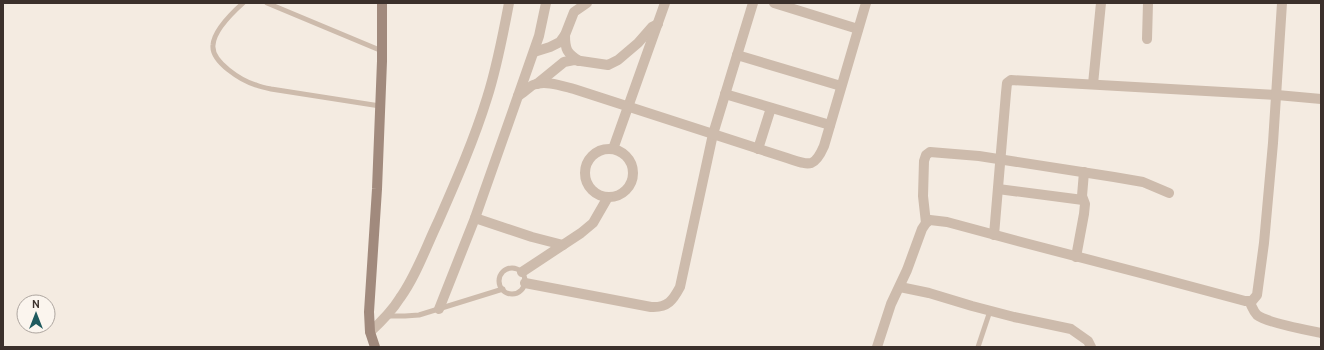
<svg xmlns="http://www.w3.org/2000/svg" width="1324" height="350" font-family="Cabin,sans-serif">
	<style>
		.lines { fill: none; stroke-linecap: round; stroke-linejoin: round }
		.lane { stroke: #cdbbac; stroke-width: 5 }
		.street { stroke: #cdbbac; stroke-width: 10 }
		.secondary { stroke: #a18a7d; stroke-width: 10 }
	</style>
	<rect width="100%" height="100%" fill="#f4ebe1"/>
	<g class="lines">
		<!-- lane -->
		<g class="lane">
			<path d="M243 3C233 12 214 30 213 45 211 62 242 81 256 85 261 87 266 88 271 89L380 106"/>
			<path d="M267 3 382 51"/>
			<circle cx="512" cy="281" r="13"/>
			<path d="M388 316H405L419 315 503 289"/>
			<path d="M978 347 990 311"/>
		</g>
		<!-- street -->
		<g class="street">
			<path d="M774 3 858 29"/>
			<path d="M565 35C565 50 567 53 579 61"/>
			<path d="M1147 39 1148 3"/>
			<path d="M534 52 550 47 560 42 565 35 574 12 587 3"/>
			<path d="M737 55 841 86"/>
			<path d="M537 84 564 62 574 60 608 65 618 60 638 43 652 27 658 24"/>
			<path d="M1093 84 1101 3"/>
			<path d="M725 94 830 125"/>
			<path d="M518 96 539 36 546 3"/>
			<path d="M613 149 665 3"/>
			<path d="M758 149 771 108"/>
			<circle cx="609" cy="173" r="24"/>
			<path d="M998 189 1083 200"/>
			<path d="M475 218 532 237 563 245"/>
			<path d="M926 223 923 196 924 161 926 155 930 152 979 156 1114 177 1143 182 1169 193"/>
			<path d="M994 235 1006 93 1007 83 1011 80 1277 95 1321 99"/>
			<path d="M1076 257 1084 214 1085 204 1082 196 1084 172"/>
			<path d="M522 272 581 233 593 223 608 197"/>
			<path d="M525 283 651 307C668 308 673 300 680 287L713 134 753 3"/>
			<path d="M900 287 929 293 972 306 1014 317 1071 329 1088 341 1091 347"/>
			<path d="M1249 301C1252 306 1253 311 1257 315 1267 323 1307 330 1321 333"/>
			<path d="M439 309 475 218 518 96C523 93 528 88 533 85 545 80 562 86 574 89L787 158C809 165 814 169 824 146L866 3"/>
			<path d="M370 332C381 322 392 311 400 298 416 276 426 247 438 222 456 181 474 140 487 98 497 67 503 35 509 3"/>
			<path d="M877 347 891 304 907 270 922 229 926 223 930 220 947 222 1025 243 1148 275 1245 301H1252L1257 295 1264 243 1273 143 1282 3"/>
		</g>
		<!-- secondary -->
		<path class="secondary" d="M375 347 370 332 369 312 377 189 382 61V3"/>
	</g>
	<!-- border -->
	<rect width="1324" height="350" fill="none" stroke="#3b302b" stroke-width="8"/>
	<!-- north arrow -->
	<g transform="translate(36 314)"><circle r="19" fill="#fbf5ee" stroke="#aea6a0"/>
	<path d="M0-3L7 15L0 10L-7 15Z" fill="#1f5a5e"/>
	<text y="-6" font-size="11" font-weight="bold" text-anchor="middle" fill="#3b302b">N</text>
	</g>
</svg>
